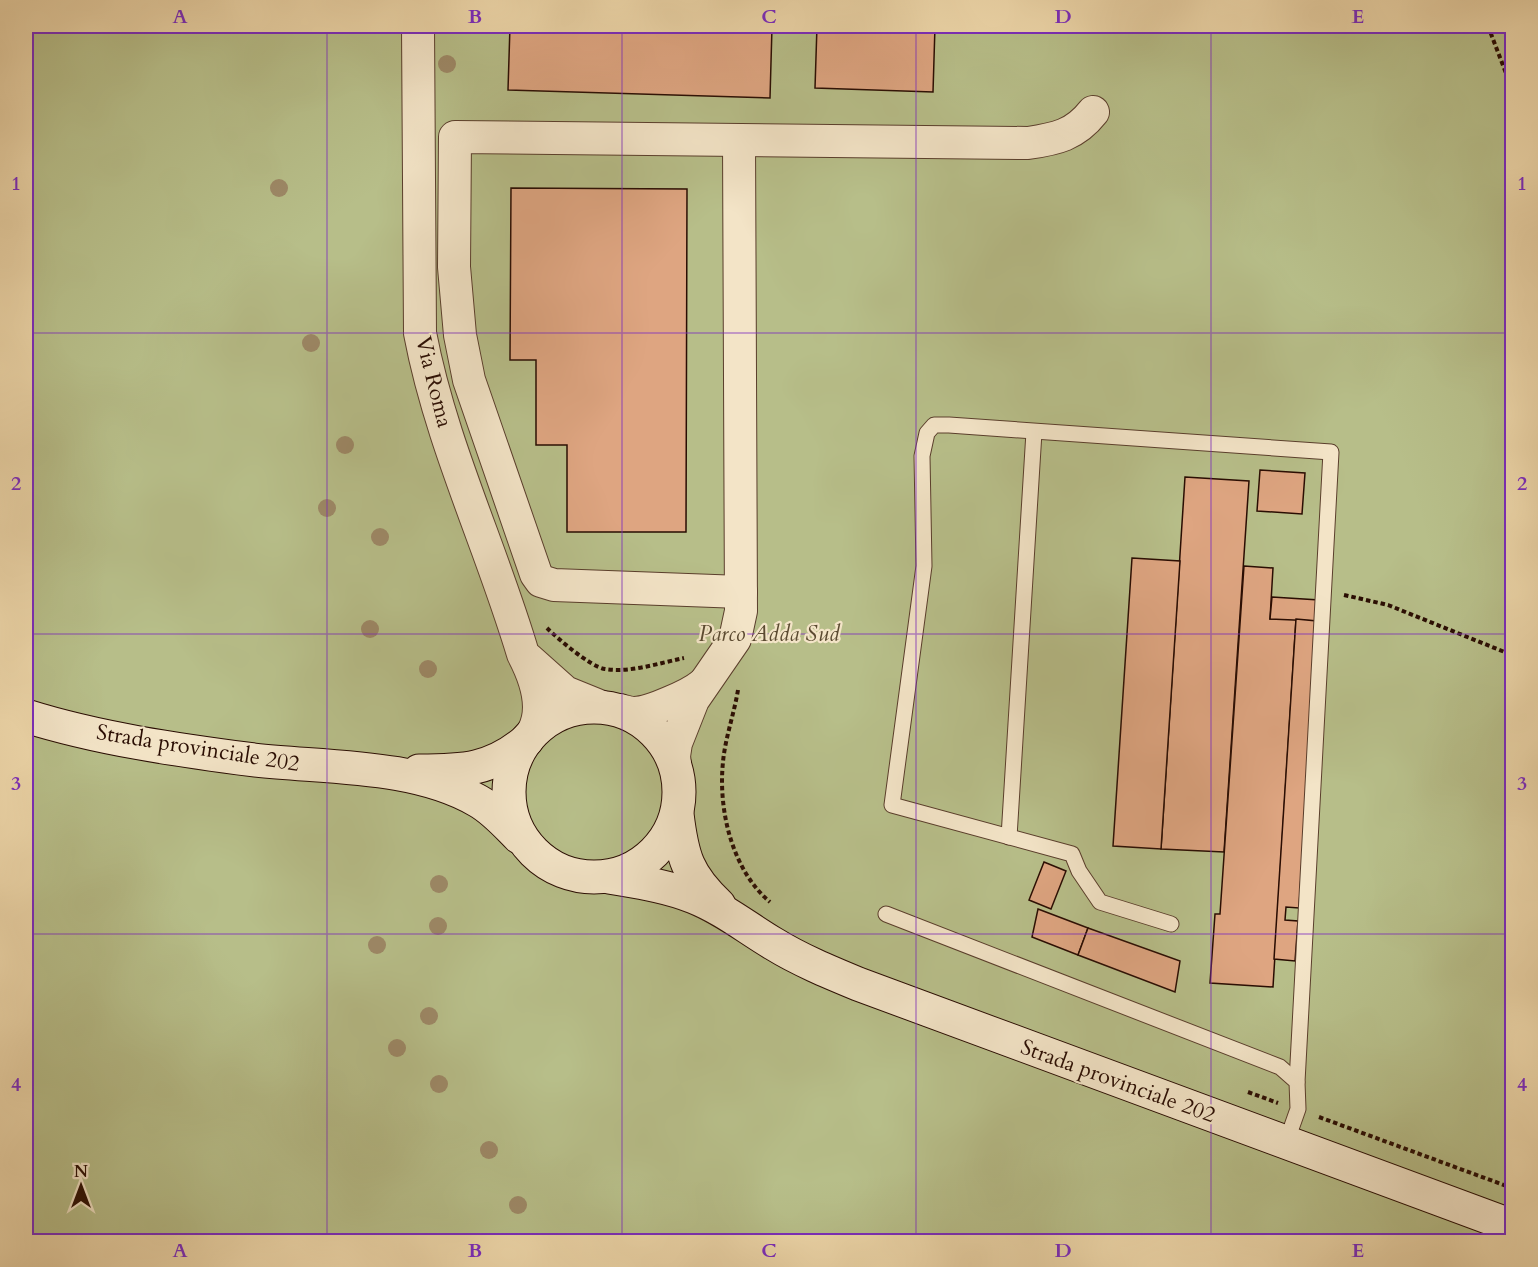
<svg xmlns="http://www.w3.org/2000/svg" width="1538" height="1267" font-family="Cardo,serif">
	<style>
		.green { fill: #b7be89; stroke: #706546; stroke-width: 1.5 }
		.building { fill: #dea581; stroke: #290c02; stroke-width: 1.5 }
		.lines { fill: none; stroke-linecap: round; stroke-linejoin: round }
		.lane-casing { stroke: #5a3e2c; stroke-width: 17 }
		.street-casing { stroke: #5a3e2c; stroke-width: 34 }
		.secondary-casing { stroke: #290c02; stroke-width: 35 }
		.path { stroke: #290c02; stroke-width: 4; stroke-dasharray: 4.5 3; stroke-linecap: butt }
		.lane { stroke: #f3e4c7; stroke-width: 15 }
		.street { stroke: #f3e4c7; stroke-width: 32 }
		.secondary { stroke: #f3e4c7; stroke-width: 33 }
		.tree { fill: #9d8967 }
		.grid { fill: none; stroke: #7b2cbf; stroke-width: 1.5; stroke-opacity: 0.55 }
		.labels { text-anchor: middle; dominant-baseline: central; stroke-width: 4.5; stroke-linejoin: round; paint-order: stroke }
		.street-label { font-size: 22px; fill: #290c02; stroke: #f3e4c7 }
		.park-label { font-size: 22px; font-style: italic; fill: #5b4a31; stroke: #f3e4c7 }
		.neatline { fill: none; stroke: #7b2cbf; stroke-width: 2 }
		.grid-label { font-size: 20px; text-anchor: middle; font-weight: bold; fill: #7b2cbf }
	</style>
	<rect width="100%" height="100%" fill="#edd6a9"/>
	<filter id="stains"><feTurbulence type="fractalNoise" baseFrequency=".00333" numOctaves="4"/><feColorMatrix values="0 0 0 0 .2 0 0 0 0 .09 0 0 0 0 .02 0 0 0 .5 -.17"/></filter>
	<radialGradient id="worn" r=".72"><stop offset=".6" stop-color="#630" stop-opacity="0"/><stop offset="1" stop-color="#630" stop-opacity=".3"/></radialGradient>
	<!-- green -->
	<rect class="green" x="26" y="26" width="1486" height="1215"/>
	<!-- building -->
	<g class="building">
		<path d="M510 26 772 27 770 98 508 90Z"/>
		<path d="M817 26H935L933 92 815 88Z"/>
		<path d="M511 188 687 189 686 532H567V445H536V360H510Z"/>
		<path d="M1260 470 1305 473 1302 514 1257 511Z"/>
		<path d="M1185 477 1249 481 1224 852 1161 849Z"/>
		<path d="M1132 558 1180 561 1161 849 1113 846Z"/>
		<path d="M1244 566 1273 568 1270 619H1296L1273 987 1210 983 1215 914H1220Z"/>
		<path d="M1272 597 1319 600 1317 621 1270 619Z"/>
		<path d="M1296 619 1317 621 1299 908 1286 907 1285 920 1298 921 1295 961 1274 959Z"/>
		<path d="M1044 862 1066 871 1051 909 1029 900Z"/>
		<path d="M1038 909 1088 928 1078 955 1032 937Z"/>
		<path d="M1088 928 1180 961 1175 992 1078 955Z"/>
	</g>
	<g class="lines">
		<defs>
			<g id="lane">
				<path d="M1009 837 1034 432"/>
				<path d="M886 914 1280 1067 1297 1082 1298 1109 1286 1143"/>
				<path d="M1171 924 1100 902 1079 871 1072 854 892 805 924 566 922 456 927 433 934 425H949L1331 452 1297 1082"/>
			</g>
			<g id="street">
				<path d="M418 26 420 333C441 444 491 546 523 654 535 677 546 708 533 732"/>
				<path d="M741 592 554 585 541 581 536 574 469 380 460 335 454 267 455 137 1028 143C1056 139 1075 135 1093 112"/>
				<path d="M528 659 565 692 602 707"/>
				<path d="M620 710C624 711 629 713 634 713 649 713 690 695 702 685"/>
				<path d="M675 764 674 756 676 743 693 700 735 639 741 611 739 140"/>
			</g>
			<g id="secondary">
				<circle cx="594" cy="792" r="85"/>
				<path d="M26 716C99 739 178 750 254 760 326 768 415 764 478 801 494 810 506 824 519 837"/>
				<path d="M419 771C463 771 492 770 527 740"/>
				<path d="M677 814C682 856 687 875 719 905"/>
				<path d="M609 877C638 882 667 886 694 897 724 909 747 928 774 944 800 960 829 972 858 984L1512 1226"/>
			</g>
		</defs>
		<!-- lane casing -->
		<use href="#lane" class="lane-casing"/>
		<!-- street casing -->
		<use href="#street" class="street-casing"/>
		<!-- secondary casing -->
		<use href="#secondary" class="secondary-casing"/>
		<!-- path -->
		<g class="path">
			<path d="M1488 26 1512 89"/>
			<path d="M1344 595 1388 605 1512 655"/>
			<path d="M547 628C558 639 591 667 605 669 631 673 659 663 684 658"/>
			<path d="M738 690C734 714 725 739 723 762 718 810 732 870 770 902"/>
			<path d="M1248 1092 1278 1103"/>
			<path d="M1319 1117 1512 1188"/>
		</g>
		<!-- lane -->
		<use href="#lane" class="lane"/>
		<!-- street -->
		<use href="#street" class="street"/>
		<!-- secondary -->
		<use href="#secondary" class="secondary"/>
	</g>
	<!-- trees -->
	<g class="tree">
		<circle cx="447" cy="64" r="9"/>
		<circle cx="279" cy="188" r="9"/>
		<circle cx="311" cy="343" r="9"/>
		<circle cx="345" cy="445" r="9"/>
		<circle cx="327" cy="508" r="9"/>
		<circle cx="380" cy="537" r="9"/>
		<circle cx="370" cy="629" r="9"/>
		<circle cx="428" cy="669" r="9"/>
		<circle cx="439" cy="884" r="9"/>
		<circle cx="438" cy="926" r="9"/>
		<circle cx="377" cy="945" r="9"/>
		<circle cx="429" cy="1016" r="9"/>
		<circle cx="397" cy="1048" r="9"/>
		<circle cx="439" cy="1084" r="9"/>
		<circle cx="489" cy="1150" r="9"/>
		<circle cx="518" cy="1205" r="9"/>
	</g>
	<!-- grid -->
	<path class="grid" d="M327 26V1242M622 26V1242M916 26V1242M1211 26V1242M26 333H1512M26 634H1512M26 934H1512"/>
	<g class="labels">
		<!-- street labels -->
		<g class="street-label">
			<text transform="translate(434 382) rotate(76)">Via Roma</text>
			<text transform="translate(198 748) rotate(9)">Strada provinciale 202</text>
			<text transform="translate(1118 1081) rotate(20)">Strada provinciale 202</text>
		</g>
		<!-- park labels -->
		<g class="park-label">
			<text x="769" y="634">Parco Adda Sud</text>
		</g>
	</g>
	<!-- margin -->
	<rect width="1538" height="1267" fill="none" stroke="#edd6a9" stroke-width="66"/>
	<!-- north arrow -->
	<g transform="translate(81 1186)" stroke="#f3e4c7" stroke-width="4.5" paint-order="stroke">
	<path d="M0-4.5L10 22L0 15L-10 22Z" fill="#290c02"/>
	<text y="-9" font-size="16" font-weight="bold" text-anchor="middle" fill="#290c02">N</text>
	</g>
	<rect x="33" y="33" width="1472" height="1201" class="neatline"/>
	<g class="grid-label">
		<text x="180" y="23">A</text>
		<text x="475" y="23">B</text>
		<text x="769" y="23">C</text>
		<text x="1063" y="23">D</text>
		<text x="1358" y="23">E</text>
		<text x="16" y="190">1</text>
		<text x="1522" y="190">1</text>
		<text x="16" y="490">2</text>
		<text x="1522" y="490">2</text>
		<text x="16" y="790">3</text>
		<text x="1522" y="790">3</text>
		<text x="16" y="1091">4</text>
		<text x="1522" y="1091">4</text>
		<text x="180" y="1257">A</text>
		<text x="475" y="1257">B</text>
		<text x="769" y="1257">C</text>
		<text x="1063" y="1257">D</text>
		<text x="1358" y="1257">E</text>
	</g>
	<rect width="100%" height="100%" filter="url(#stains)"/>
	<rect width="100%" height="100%" fill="url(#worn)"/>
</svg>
